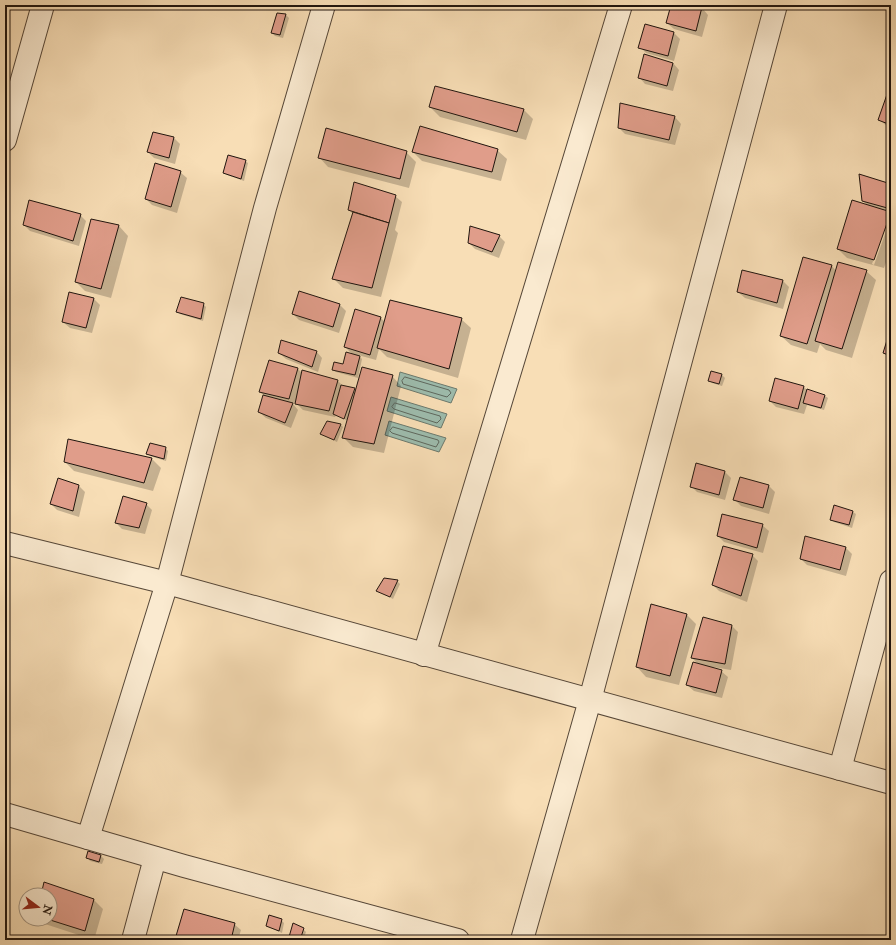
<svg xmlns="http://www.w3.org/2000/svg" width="896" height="945" font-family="'IM FELL Double Pica',serif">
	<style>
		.water { fill: #9dbcad; stroke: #6b796d }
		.shadow { fill: #0003; fill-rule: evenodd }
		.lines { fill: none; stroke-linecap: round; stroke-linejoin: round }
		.shore { stroke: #5e685e; stroke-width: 1 }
		.building { fill: #e09d8a; stroke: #20150e }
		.minor-casing { stroke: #564738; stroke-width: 24 }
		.minor { stroke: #faead0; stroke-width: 22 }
	</style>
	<rect width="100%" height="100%" fill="#f8deb6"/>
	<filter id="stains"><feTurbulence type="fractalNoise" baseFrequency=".005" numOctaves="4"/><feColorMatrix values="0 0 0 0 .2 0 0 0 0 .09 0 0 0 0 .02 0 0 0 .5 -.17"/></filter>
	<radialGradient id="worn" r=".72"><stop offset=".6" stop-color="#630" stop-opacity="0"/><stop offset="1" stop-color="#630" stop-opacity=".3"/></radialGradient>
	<!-- water -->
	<g class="water">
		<path d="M400 372 457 389 451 403 397 386Z"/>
		<path d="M391 397 447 414 441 428 387 411Z"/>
		<path d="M389 421 446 438 439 452 385 435Z"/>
	</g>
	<!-- shadow -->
	<g class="shadow">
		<path d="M672 5H689L702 8 708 15 702 37 674 29 667 23Z"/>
		<path d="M278 14 286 15 289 18 283 38 275 36 272 33Z"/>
		<path d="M674 33 680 39 674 61 646 53 640 47Z"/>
		<path d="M645 56 673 63 679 70 673 91 645 84 639 77Z"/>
		<path d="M891 86V130L880 120Z"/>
		<path d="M621 105 675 117 681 124 675 145 625 134 619 128Z"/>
		<path d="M430 107 524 110 533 119 526 140 440 117Z"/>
		<path d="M174 138 180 144 175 164 154 158 148 152Z"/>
		<path d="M497 150 507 159 501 181 422 161 413 152Z"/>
		<path d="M406 152 416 162 409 188 328 167 319 157Z"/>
		<path d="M245 161 248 163 244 181 227 175 224 173Z"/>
		<path d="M180 172 187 178 177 213 152 205 146 199Z"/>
		<path d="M891 185V248L884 268 847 258 838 249 868 206 863 201ZM888 217H891L874 265 872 264Z"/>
		<path d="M395 196 402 202 395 230 398 233 381 297 343 288 334 279 354 215 349 210Z"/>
		<path d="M80 215 86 221 79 246 30 231 24 225Z"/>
		<path d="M119 226 128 236 111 298 85 291 76 282Z"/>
		<path d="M499 236 505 242 499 258 475 249 469 243Z"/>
		<path d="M832 266 836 271H866L876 280 852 358 826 350 820 344 817 353 791 345 781 336Z"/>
		<path d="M743 271 783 281 789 287 783 309 745 298 738 292Z"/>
		<path d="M94 299 100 305 92 333 70 328 63 322Z"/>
		<path d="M203 304 206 307 203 321 180 314 177 311Z"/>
		<path d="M340 305 346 311 339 333 299 320 293 314Z"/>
		<path d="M380 317 385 322 461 319 471 328 458 378 387 357 379 349 376 360 358 355 362 359 358 378 336 372 333 370 344 365 353 355 345 347Z"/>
		<path d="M316 351 322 358 318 372 286 359 279 353Z"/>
		<path d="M298 369 303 374V372L338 381 344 387 357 391 392 376 401 386 384 453 353 447 343 437 348 421 336 415 335 417 303 410 296 403 293 404 298 410 291 428 266 418 259 412 264 396 260 392Z"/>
		<path d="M711 372 722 375 725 378 722 386 712 383 709 380Z"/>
		<path d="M804 387 808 391 825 396 828 398 824 410 807 405 804 414 776 407 770 401Z"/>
		<path d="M341 425 343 427 337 442 321 434Z"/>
		<path d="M165 448 168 451 166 461 150 456 147 453Z"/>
		<path d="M152 459 161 468 153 491 74 471 65 462Z"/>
		<path d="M697 465 725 472 731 478 725 500 697 492 691 486Z"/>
		<path d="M79 486 85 492 79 517 57 510 51 504Z"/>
		<path d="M769 486 775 492 769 514 741 506 735 500Z"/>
		<path d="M146 504 152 510 145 534 122 529 116 523Z"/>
		<path d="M835 506 853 512 856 514 852 528 834 522 831 519Z"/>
		<path d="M762 525 769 531 763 553 724 542 718 536Z"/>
		<path d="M846 548 852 554 846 576 807 565 801 559Z"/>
		<path d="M752 555 758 561 747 602 719 591 713 585Z"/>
		<path d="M397 581 400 584 393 599 378 591Z"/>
		<path d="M651 605 687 615 696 624 679 685 646 677 637 667Z"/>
		<path d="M732 626 738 632 731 670 713 667V668L721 671 728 677 722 698 694 691 687 685 698 664 692 658Z"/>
		<path d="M89 853 101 856 104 859 102 864 90 861 88 858Z"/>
		<path d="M45 883 93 899 103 909 94 940 45 924 40 919H50V895H42Z"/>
		<path d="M281 920 284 923 282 933 267 926Z"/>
		<path d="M234 924 241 930 238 940H181L177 936Z"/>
		<path d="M303 929 306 932 303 940H295L290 936Z"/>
	</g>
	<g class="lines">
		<!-- shore -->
		<g class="shore">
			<path d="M405 377 449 390 451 393 447 397 403 384 402 381Z"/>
			<path d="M395 403 440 416 441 419 437 423 394 409 392 407Z"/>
			<path d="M393 427 438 440 439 442 436 447 392 433 390 431Z"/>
		</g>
	</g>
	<!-- building -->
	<g class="building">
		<path d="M671 5H693L702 7 696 31 666 23Z"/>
		<path d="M277 13 286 14 280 35 271 33Z"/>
		<path d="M645 24 674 32 668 56 638 48Z"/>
		<path d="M644 54 673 63 667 86 638 78Z"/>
		<path d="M891 83V125L878 120Z"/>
		<path d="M435 86 524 109 517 132 429 107Z"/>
		<path d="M620 103 675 116 669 140 618 128Z"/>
		<path d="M420 126 498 149 492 172 412 152Z"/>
		<path d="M326 128 407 151 400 179 318 158Z"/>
		<path d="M153 132 174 137 169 158 147 152Z"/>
		<path d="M228 155 246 160 241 179 223 173Z"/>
		<path d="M155 163 181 171 171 207 145 199Z"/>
		<path d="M859 174 891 184V209L862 201Z"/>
		<path d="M354 182 396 195 389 223 348 210Z"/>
		<path d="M29 200 81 214 73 241 23 225Z"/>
		<path d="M852 200 891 212 874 260 837 249Z"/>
		<path d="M353 212 389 223 372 288 332 279Z"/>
		<path d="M91 219 119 225 101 289 75 282Z"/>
		<path d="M470 226 500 235 492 252 468 243Z"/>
		<path d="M803 257 832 265 807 344 780 336Z"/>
		<path d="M838 262 867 270 842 349 815 341Z"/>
		<path d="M742 270 783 280 777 303 737 292Z"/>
		<path d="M299 291 340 304 333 327 292 314Z"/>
		<path d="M69 292 94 298 86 328 62 322Z"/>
		<path d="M181 297 204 303 201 319 176 312Z"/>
		<path d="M390 300 462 318 449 369 377 348Z"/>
		<path d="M355 309 381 317 370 355 344 347Z"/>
		<path d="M888 337 891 338V356L883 353Z"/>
		<path d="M281 340 317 351 312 367 278 353Z"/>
		<path d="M346 352 360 356 355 375 332 370 334 362 343 364Z"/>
		<path d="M269 360 298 368 289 399 259 392Z"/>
		<path d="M362 367 393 375 374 444 342 438Z"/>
		<path d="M302 370 338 380 329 411 295 404Z"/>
		<path d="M711 371 722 374 719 384 708 381Z"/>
		<path d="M775 378 804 386 798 409 769 401Z"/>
		<path d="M341 385 355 388 344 419 333 414Z"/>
		<path d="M807 389 825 395 821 408 803 403Z"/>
		<path d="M263 395 293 403 285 423 258 412Z"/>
		<path d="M327 421 341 424 334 440 320 434Z"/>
		<path d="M68 439 152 458 144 483 64 462Z"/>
		<path d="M150 443 166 447 164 459 146 454Z"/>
		<path d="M696 463 725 471 719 495 690 487Z"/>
		<path d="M740 477 769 485 763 508 733 500Z"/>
		<path d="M58 478 79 485 73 511 50 504Z"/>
		<path d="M123 496 147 503 139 528 115 523Z"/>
		<path d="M834 505 853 511 849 525 830 520Z"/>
		<path d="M722 514 763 524 757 548 717 536Z"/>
		<path d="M805 536 846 547 840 570 800 559Z"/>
		<path d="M723 546 753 554 741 596 712 585Z"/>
		<path d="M384 578 398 580 390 597 376 591Z"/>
		<path d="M651 604 687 614 670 676 636 667Z"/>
		<path d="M703 617 732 625 725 664 691 658Z"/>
		<path d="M693 662 722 670 716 693 686 685Z"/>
		<path d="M88 851 101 855 99 862 86 858Z"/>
		<path d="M44 882 94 899 85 931 47 919H50V895H41Z"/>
		<path d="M184 909 235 923 231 940H189L176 936Z"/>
		<path d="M269 915 282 919 279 931 266 926Z"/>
		<path d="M293 923 304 928 300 940 289 937Z"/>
	</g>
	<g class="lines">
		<defs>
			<g id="minor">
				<path d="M5 140 43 5"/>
				<path d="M5 543 167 583 891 783"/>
				<path d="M424 655 621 5"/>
				<path d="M840 769 891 581"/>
				<path d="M5 814 184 866 458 940"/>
				<path d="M88 838 167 583 265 208 324 5"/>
				<path d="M133 940 155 858"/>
				<path d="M522 940 590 700 776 5"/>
			</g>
		</defs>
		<!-- minor casing -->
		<use href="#minor" class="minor-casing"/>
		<!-- minor -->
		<use href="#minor" class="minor"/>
	</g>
	<!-- margin -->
	<rect width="896" height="945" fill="none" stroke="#f8deb6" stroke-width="20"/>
	<rect x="6" y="6" width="884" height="933" fill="none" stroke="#20150e" stroke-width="2"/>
	<rect x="10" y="10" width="876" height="925" fill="none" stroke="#20150e"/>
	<!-- north arrow -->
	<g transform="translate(38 907) rotate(106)"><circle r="19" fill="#faead0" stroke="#a39582"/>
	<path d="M0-3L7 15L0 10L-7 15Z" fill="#8f2418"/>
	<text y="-6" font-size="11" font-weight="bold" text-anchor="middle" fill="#20150e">N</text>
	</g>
	<rect width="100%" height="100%" filter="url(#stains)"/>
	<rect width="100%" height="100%" fill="url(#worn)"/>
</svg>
